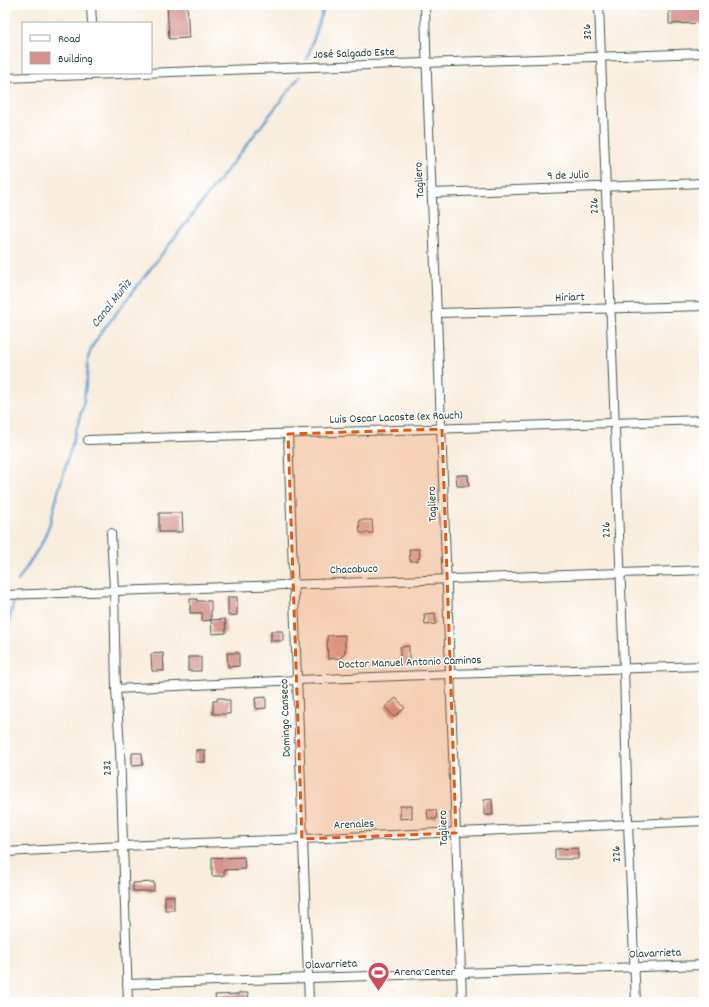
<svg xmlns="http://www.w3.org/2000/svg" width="709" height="1007" font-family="Dekko,sans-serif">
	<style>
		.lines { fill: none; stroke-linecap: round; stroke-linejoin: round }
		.stream { stroke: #5fa4d4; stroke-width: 2.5 }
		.building { fill: #d6928b }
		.minor-casing { stroke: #40574d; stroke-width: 10 }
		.minor { stroke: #fff; stroke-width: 8 }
		.marked { fill: #e8590c; fill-opacity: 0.2; stroke: #e8590c; stroke-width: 3; stroke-dasharray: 8 5; stroke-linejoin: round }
		.labels { text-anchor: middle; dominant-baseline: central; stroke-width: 3; stroke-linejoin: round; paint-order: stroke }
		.street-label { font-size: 12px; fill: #1f3d34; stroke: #fff }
		.poi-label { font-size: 12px; fill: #1f3d34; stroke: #fff; text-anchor: start }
		.water-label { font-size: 13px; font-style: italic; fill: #35616c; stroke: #fff }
	</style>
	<rect width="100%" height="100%" fill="#fff"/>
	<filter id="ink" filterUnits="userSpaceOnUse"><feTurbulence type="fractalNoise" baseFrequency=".025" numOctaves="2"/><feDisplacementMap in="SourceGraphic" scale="8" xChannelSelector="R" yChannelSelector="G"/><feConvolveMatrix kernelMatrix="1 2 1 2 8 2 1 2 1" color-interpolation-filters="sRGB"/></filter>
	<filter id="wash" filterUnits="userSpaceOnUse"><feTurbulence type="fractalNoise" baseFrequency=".012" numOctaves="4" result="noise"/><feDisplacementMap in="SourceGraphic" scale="16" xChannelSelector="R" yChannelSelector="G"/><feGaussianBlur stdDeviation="0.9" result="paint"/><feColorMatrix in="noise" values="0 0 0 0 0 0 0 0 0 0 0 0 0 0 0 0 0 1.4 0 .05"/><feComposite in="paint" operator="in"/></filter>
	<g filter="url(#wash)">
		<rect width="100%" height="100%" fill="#f9eddd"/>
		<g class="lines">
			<!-- stream -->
			<g class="stream">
				<path d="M307 59 325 5"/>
				<path d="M18 581 43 541 50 523 59 489 83 406 87 377 88 358 92 347 100 334 300 76"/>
				<path d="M5 639 14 600"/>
			</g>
		</g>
		<g id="blocks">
			<!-- building -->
			<g class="building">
				<path d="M167 5H187L189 38 169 39Z"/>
				<path d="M669 5H704V23L669 24Z"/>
				<path d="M456 475H468L469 486H457Z"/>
				<path d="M159 513H182L183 532H159Z"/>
				<path d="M359 520H372L373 533H360Z"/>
				<path d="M409 549H419L420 558H418V561H410Z"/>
				<path d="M228 597H237V615L228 616Z"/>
				<path d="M190 599H197V601H211V620L202 621V613H190Z"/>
				<path d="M435 613 436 624 425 625 424 614Z"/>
				<path d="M225 619 226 633 212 634 211 620Z"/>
				<rect x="271" y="631" width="12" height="10"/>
				<path d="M345 635V653L341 658 328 659 327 636Z"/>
				<path d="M409 646V664H400V647Z"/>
				<path d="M163 653 164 671H152L151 654Z"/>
				<path d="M227 653H239V666L228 667Z"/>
				<rect x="188" y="657" width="13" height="14"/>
				<path d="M266 697V708L256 709 255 698Z"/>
				<path d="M217 698H224V700H230V714H213V701H217Z"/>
				<path d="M396 698 405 708 394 717 385 707Z"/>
				<rect x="196" y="750" width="9" height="12"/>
				<path d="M132 753H142L143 765 132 766Z"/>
				<path d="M492 799 493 815H484V800Z"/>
				<path d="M400 806H412V818L400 819Z"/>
				<path d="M427 810H436L437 819H428Z"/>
				<path d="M578 848V859H555V849Z"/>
				<path d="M212 857 224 858 244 857 245 869 224 870V876H212Z"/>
				<path d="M154 882V891H133V883Z"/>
				<rect x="165" y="896" width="9" height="14"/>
				<path d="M238 993H248L249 1002H216L215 995 238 994Z"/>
			</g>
		</g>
	</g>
	<g filter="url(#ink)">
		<use href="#blocks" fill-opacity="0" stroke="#40574d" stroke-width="1"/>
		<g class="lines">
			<defs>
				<g id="minor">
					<path d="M91 5 92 23"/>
					<path d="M425 5C427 109 433 212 437 316 447 544 455 773 462 1002"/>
					<path d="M599 5 624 668 628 824 636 1002"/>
					<path d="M5 78 704 53"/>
					<path d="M433 193 704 183"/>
					<path d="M437 313 704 306"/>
					<path d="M288 434 309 1002"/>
					<path d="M88 440 704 420"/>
					<path d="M111 533 114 590 116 689 120 748 128 1002"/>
					<path d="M5 595 704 570"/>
					<path d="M116 689 297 680 450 674 704 666"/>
					<path d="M5 852 123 846 302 839 704 821"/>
					<path d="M127 984 704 965"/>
				</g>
			</defs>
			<!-- minor casing -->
			<use href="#minor" class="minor-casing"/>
			<!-- minor -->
			<use href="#minor" class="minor"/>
		</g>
	</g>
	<!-- marked area -->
	<path class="marked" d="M442 429 456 833 302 839 288 434Z"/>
	<!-- icons -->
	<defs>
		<symbol id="stadium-pin" viewBox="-11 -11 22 30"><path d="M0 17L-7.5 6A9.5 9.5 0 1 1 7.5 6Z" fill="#d1495b" stroke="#fff"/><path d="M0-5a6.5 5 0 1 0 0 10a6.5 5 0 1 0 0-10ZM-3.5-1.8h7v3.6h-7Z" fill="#fff"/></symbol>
	</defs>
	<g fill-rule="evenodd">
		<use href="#stadium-pin" x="366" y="960" width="25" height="34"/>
	</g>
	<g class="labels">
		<!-- street labels -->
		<g class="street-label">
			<text transform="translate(588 32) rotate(-93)">326</text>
			<text transform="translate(354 54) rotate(-2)">José Salgado Este</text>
			<text transform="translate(568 176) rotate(-2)">9 de Julio</text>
			<text transform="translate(420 180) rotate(-93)">Tagliero</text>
			<text transform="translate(595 206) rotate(-92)">226</text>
			<text transform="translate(570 298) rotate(-2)">Hiriart</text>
			<text transform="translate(396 418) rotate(-2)">Luis Oscar Lacoste (ex Rauch)</text>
			<text transform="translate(433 504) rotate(-92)">Tagliero</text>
			<text transform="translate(607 530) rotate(-92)">226</text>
			<text transform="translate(354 570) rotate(-2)">Chacabuco</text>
			<text transform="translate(410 663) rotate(-2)">Doctor Manuel Antonio Caminos</text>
			<text transform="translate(286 718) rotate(-92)">Domingo Canseco</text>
			<text transform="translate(108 768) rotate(-92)">232</text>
			<text transform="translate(354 825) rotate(-3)">Arenales</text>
			<text transform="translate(444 828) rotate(-92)">Tagliero</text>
			<text transform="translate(617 854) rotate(-93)">226</text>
			<text transform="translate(655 954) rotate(-2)">Olavarrieta</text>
			<text transform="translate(331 965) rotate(-2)">Olavarrieta</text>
		</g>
		<!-- poi labels -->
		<g class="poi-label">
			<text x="394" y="972">Arena Center</text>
		</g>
		<!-- water labels -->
		<g class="water-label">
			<text transform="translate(112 304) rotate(-52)">Canal Muñiz</text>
		</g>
	</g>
	<!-- margin -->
	<rect width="709" height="1007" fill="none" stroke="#fff" stroke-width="20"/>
	<!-- legend -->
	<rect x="22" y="22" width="130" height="52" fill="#ffffff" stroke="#a5b1ae"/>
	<rect x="30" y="35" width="20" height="6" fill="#ffffff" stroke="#a5b1ae"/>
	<text x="58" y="42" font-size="12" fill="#1f3d34">Road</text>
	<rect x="30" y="52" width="20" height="12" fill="#d6928b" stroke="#a5b1ae"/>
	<text x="58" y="62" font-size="12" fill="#1f3d34">Building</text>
</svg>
